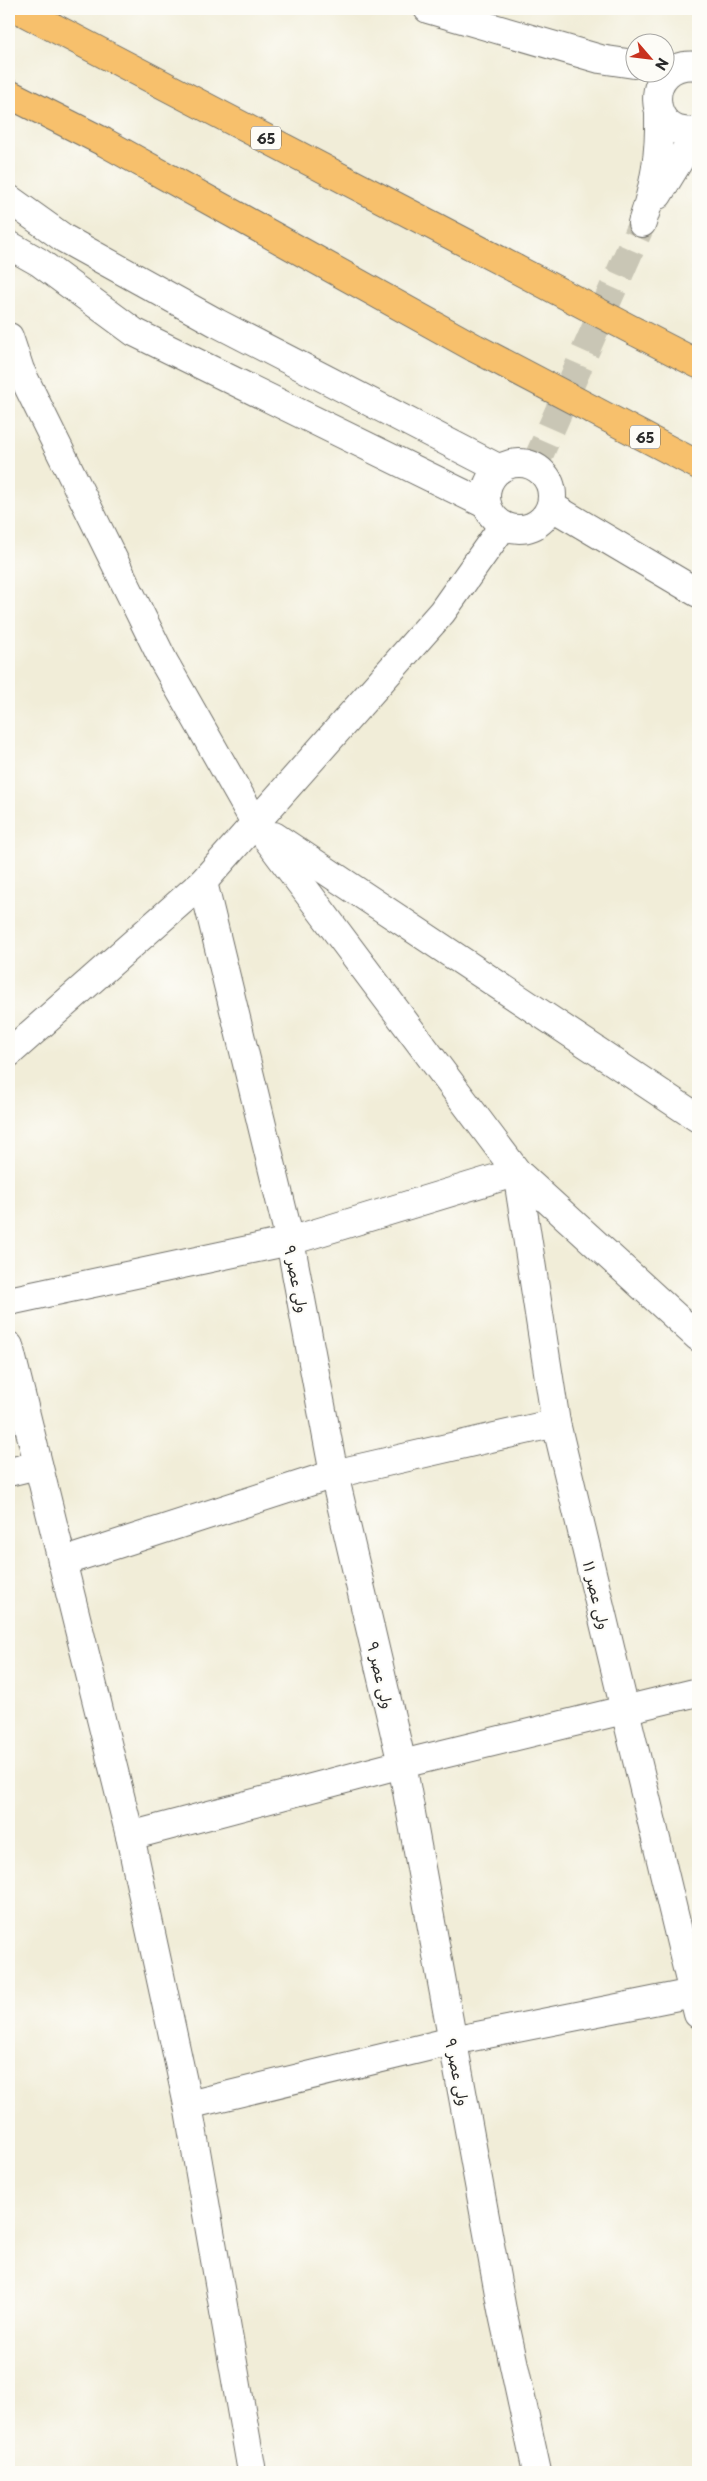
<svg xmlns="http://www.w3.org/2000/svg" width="707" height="2481" font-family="'Playpen Sans','Playpen Sans Arabic',sans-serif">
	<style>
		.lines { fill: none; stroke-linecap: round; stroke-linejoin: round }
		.tertiary-tunnel { stroke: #c9c6b5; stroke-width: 28; stroke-dasharray: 28 14; stroke-linecap: butt }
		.minor-casing { stroke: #706f68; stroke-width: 30 }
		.tertiary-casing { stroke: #706f68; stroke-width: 30 }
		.trunk-casing { stroke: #706f68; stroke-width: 30 }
		.minor { stroke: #fff; stroke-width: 28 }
		.tertiary { stroke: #fff; stroke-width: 28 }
		.trunk { stroke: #f7c06c; stroke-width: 28 }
		.trunk-bridge-casing { stroke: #706f68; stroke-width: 30; stroke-linecap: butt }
		.trunk-bridge { stroke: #f7c06c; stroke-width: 28 }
		.labels { text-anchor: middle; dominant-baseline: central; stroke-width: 4.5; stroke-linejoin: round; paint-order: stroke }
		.shield { fill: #fdfcf7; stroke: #6a6a68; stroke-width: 1 }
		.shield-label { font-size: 14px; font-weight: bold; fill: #2b2b2b }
		.street-label { font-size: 15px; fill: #2b2b2b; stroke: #fdfcf7 }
	</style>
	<rect width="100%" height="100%" fill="#fdfcf7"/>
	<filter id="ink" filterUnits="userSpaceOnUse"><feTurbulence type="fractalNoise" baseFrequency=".02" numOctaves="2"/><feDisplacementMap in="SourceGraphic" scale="10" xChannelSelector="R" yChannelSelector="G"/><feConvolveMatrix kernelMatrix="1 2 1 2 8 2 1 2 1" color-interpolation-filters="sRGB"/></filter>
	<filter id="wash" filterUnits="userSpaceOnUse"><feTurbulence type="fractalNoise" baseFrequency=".0096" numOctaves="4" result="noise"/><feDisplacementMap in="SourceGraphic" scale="20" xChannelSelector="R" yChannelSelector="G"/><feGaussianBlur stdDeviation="1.12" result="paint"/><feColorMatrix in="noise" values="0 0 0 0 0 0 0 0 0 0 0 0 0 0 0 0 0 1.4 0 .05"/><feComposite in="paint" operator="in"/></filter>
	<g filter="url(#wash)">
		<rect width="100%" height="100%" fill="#f1edd8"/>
	</g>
	<g filter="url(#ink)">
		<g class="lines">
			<!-- tertiary-tunnel -->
			<path class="tertiary-tunnel" d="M534 467 642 223"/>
			<defs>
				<g id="minor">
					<path d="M9 337 20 370 164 662 256 824 517 1172 698 1337"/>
					<path d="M551 506 698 593"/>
					<path d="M274 836 698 1118"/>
					<path d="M203 882 290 1241 334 1474 402 1764 502 2310 537 2472"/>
					<path d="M9 1053 203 882 442 612 503 526"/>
					<path d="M9 1301 290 1241 517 1172 556 1423 698 2014"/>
					<path d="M9 1346 130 1836 188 2105 252 2472"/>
					<path d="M9 1472 38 1465"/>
					<path d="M62 1562 334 1474 556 1423"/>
					<path d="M130 1836 402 1764 698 1692"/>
					<path d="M188 2105 452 2041 698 1992"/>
				</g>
				<g id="tertiary">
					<path d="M428 9 600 59 634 64"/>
					<path d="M698 66C640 59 647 143 698 130"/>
					<path d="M658 195 698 130"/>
					<path d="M9 199 65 239 217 323 500 469"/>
					<path d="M642 223C655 185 660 153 659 113"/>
					<path d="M9 245 39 262 134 332 487 505"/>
					<circle cx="519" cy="496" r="33"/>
				</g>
				<g id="trunk">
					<path d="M18 9 514 268"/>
					<path d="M9 94 104 142 475 348"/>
					<path d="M636 332 698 364"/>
					<path d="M593 410 698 465"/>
				</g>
			</defs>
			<!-- minor casing -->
			<use href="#minor" class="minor-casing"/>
			<!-- tertiary casing -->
			<use href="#tertiary" class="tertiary-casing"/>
			<!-- trunk casing -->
			<use href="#trunk" class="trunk-casing"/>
			<!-- minor -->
			<use href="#minor" class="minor"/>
			<!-- tertiary -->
			<use href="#tertiary" class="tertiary"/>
			<!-- trunk -->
			<use href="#trunk" class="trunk"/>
			<defs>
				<g id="trunk-bridge">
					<path d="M514 268 636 332"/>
					<path d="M475 348 593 410"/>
				</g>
			</defs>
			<!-- trunk-bridge casing -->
			<use href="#trunk-bridge" class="trunk-bridge-casing"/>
			<!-- trunk-bridge -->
			<use href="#trunk-bridge" class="trunk-bridge"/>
		</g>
	</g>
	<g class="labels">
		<!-- shield labels -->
		<g class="shield">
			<rect x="251" y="126.5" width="30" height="23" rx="4"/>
			<rect x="630" y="425.5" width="30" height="23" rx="4"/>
		</g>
		<g class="shield-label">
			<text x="266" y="138">65</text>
			<text x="645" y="437">65</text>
		</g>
		<!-- street labels -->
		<g class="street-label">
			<text transform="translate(297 1279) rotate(79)">ولی عصر ۹</text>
			<text transform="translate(597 1595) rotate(77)">ولی عصر ۱۱</text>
			<text transform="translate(381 1675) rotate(77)">ولی عصر ۹</text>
			<text transform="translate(458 2072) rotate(79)">ولی عصر ۹</text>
		</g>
	</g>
	<!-- margin -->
	<rect width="707" height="2481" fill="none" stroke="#fdfcf7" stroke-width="30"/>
	<!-- north arrow -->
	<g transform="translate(650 58) rotate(118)"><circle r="24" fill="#fdfcf7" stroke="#a9a8a5"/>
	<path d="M0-4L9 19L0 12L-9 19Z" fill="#c8321e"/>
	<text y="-8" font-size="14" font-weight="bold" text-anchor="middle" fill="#2b2b2b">N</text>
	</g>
</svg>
